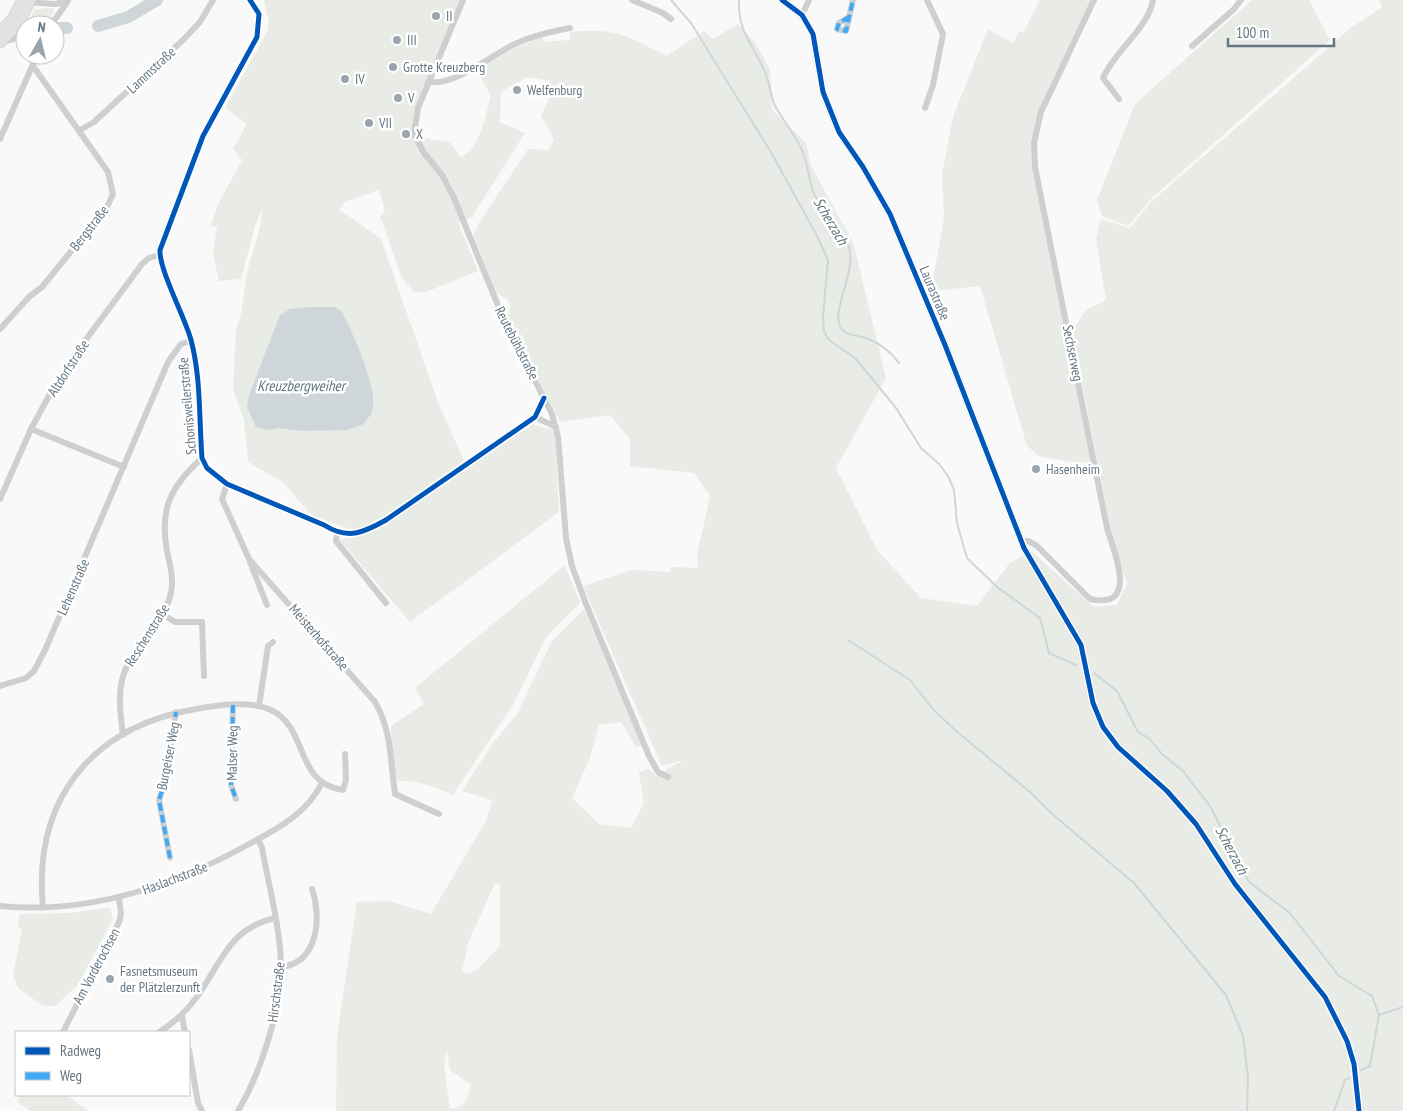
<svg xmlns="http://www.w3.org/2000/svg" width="1403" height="1111" font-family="'PT Sans Narrow',sans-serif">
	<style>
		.green { fill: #e8ebe6; fill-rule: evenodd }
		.water { fill: #ced6d9 }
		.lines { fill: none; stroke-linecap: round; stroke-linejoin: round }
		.stream { stroke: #ced6d9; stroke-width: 2 }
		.river { stroke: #ced6d9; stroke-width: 12 }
		.secondary-casing { stroke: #d5d6d7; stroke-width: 11 }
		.minor { stroke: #cecfd0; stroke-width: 6 }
		.tertiary { stroke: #cecfd0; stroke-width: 8 }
		.secondary { stroke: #e1e2e2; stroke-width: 9 }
		.quiet { stroke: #3fa9f5; stroke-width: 4; stroke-dasharray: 8 4; stroke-linecap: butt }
		.cycleway-casing { stroke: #fff; stroke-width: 8 }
		.cycleway { stroke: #0057b8; stroke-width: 5 }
		.poi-dot { fill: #99a4ac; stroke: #fff; stroke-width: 2 }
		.labels { text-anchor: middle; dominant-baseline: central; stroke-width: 5; stroke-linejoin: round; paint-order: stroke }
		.poi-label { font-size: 14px; fill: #657683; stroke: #fff; text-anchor: start }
		.street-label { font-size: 14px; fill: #657683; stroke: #fff }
		.water-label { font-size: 15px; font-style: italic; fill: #60757c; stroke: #fff }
	</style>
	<rect width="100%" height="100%" fill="#f9f9f9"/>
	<!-- green -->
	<g class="green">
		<path d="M264 0H461L418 108 414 134 428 139 449 142 461 157C481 147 485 115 491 96L476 69 511 50 542 37 544 42 570 40V32C617 27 627 36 667 56L704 31 713 39 738 24 754 41 770 69 772 110 806 143 811 166 853 242 886 378 836 468 877 550 921 598 977 606 1009 564 1031 551 1094 607 1117 605 1127 584 1110 528 1072 331 1086 310 1106 300 1096 239 1101 219 1130 228 1151 202 1352 27 1382 7 1379 0H1403V1111H336L337 1036 357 902 388 901 431 914 486 821 492 800 462 791 493 743 517 714 552 641 584 609 643 746 636 747 621 722 599 725 590 758 572 798 599 824 631 828 644 803 639 772 649 769 656 776 683 760 662 766 583 586 632 570 670 572 671 567 698 568 697 555 710 496 694 473 630 466V439L610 415 560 422 507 319 510 306 507 299 496 293 473 235 479 223 528 149 548 150 554 139 541 116 550 97V81L527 77 501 92 500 122 525 133 472 217 458 222 478 271 426 292H414L402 278 380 216 385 211 379 190 345 202 339 209 381 239 439 405 464 461 386 515 360 529 352 530 311 515 283 482 248 462 244 420 233 389 236 329C244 312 243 293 247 274 251 253 262 231 262 209L255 226 241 279 219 281 213 253 217 228 211 225 218 204 242 160 233 149 247 124 225 108 267 32 269 22ZM495 883 500 886V947C488 956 481 970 467 974L462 972 468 943ZM447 1050 450 1070 471 1085C468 1099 465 1107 450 1109L444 1066Z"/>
		<path d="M1040 0H1094L1041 112 1034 143 1035 167 1095 463 1072 462 1039 456 1027 446 980 286 931 291 944 218 942 174 953 117 988 29 1013 43 1019 32 1023 33Z"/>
		<path d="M1252 0H1309L1330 40 1150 200 1128 226 1102 216 1097 200 1135 104Z"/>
		<path d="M53 8 54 12 48 23H28L35 9Z"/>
		<path d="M532 424 552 430 555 436 559 512 410 622 340 540 358 536 381 526Z"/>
		<path d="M565 565 580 603 546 637 513 705 453 795C434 786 418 780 397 781L392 764 391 726 424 704 415 688Z"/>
		<path d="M110 907 113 919 78 985 55 1006H43L18 988 13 975 22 929 18 927 20 914 69 913Z"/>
		<path d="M20 1095H66L89 1111H30L17 1101Z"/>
	</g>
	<!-- water -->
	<path class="water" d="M312 307H335L342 312C353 334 376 383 373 407 373 413 367 419 364 424L347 430 303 431 278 428 268 430 256 427 247 407 249 395 280 315 290 309Z"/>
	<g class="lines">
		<!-- stream -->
		<g class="stream">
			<path d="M671 0 691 23 772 154 816 234 828 260 823 316 824 332 829 340 856 359 896 408 921 448 939 464 948 476 954 490 957 523 967 558 997 587 1040 618 1049 653 1076 665"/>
			<path d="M739 0C738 32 752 43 764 70 770 81 770 95 775 106 784 122 798 138 804 155 809 169 809 185 816 198 825 214 839 226 847 242 860 268 831 307 840 326 846 337 857 335 866 338 880 343 891 352 899 363"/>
			<path d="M848 640 910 680 933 709 956 731 1030 792 1051 813 1134 883 1226 995 1243 1036 1248 1078 1247 1111"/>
			<path d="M1094 673 1117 691 1138 732 1150 739 1162 754 1183 771 1210 806 1249 882 1290 913 1339 976 1372 996 1379 1015 1370 1066 1361 1070"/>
			<path d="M1379 1015 1403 1007"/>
			<path d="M1334 1111 1345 1080 1349 1078"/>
		</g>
		<!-- river -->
		<g class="river">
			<path d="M98 26 128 17 157 0"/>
			<path d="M57 28H67"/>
		</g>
		<defs>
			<g id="secondary">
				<path d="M0 31 12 19 22 0"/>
				<path d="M0 43 19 24 31 0"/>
			</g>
		</defs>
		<!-- secondary casing -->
		<use href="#secondary" class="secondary-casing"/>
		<!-- minor -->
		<g class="minor">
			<path d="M250 0 259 14 257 37 203 136 160 250C159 270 185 317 191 340 201 377 199 419 202 458L207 468 227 484 324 525C348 540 363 533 386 520L535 417 544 398"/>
			<path d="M463 0 418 108 414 134 424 153 442 175 454 198 504 320 552 414 558 437 566 538 572 566 586 604 649 756 658 772 668 777"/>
			<path d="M632 0 663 13 671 19"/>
			<path d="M26 2 54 4 67 2"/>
			<path d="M802 15 809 0"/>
			<path d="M849 17 839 23 837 29 846 31 853 0"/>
			<path d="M51 25 68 1"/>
			<path d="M1 42 25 36"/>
			<path d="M1192 46 1234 9 1241 0"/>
			<path d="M428 82C455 86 490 56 513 45 531 36 550 32 570 28"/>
			<path d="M1119 99 1103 78C1114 52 1149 27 1153 0"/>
			<path d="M925 108 933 85 943 34 927 0"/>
			<path d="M80 130 94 122 184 39 200 22 213 0"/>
			<path d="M0 139 37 55"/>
			<path d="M0 329 30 296 42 287 107 207 113 194 108 172 33 66"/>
			<path d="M535 417 556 427"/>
			<path d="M31 429 124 467"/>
			<path d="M227 484 222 499 249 559 375 702C392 731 390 760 395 794L439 814"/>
			<path d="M0 499 31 429 50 394 73 357 142 264 149 258 159 255"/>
			<path d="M337 533 336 541 386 603"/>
			<path d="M1021 542 1028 541 1036 545 1090 599C1140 610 1114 552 1107 528L1035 167 1034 143 1041 112 1094 0"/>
			<path d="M250 562 267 605"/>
			<path d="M162 614 175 622H202L204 676"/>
			<path d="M0 686 26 678 34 671 46 648 168 362 181 344 191 341"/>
			<path d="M233 705 231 785 236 799"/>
			<path d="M259 706 268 646 273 642"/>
			<path d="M123 735C116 683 119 672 151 629 159 618 168 607 171 593 174 579 170 565 167 551 159 509 171 486 202 458"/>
			<path d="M170 858 159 800 164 785 176 712"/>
			<path d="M0 906C89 915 174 886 251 843 279 828 307 813 322 783"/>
			<path d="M43 907C33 801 90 727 196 709 218 705 249 700 271 710 309 728 294 783 343 790L346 780 345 754"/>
			<path d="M281 967C318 963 322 918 312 889"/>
			<path d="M182 1016 185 1032"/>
			<path d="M63 1032 119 922 121 914 119 898"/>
			<path d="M159 1032C174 1023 185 1013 196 998 222 963 228 929 275 918"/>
			<path d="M189 1050 198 1103 202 1111"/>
			<path d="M238 1111C260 1074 282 1008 281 965 280 926 269 887 262 848L258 839"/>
		</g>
		<!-- tertiary -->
		<path class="tertiary" d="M782 0 802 15 813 34 823 92 839 132 863 167 890 214 945 345 1024 548 1081 645 1093 703 1103 727 1118 747 1167 791 1196 824 1235 884 1325 997 1347 1041 1354 1064 1359 1111"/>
		<!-- secondary -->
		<use href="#secondary" class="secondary"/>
		<!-- quiet -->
		<g class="quiet">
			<path d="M849 17 839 23 837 29 846 31 853 0"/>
			<path d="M233 705 231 785 236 799"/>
			<path d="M170 858 159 800 164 785 176 712"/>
		</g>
		<defs>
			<g id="cycleway">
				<path d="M250 0 259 14 257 37 203 136 160 250C159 270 185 317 191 340 201 377 199 419 202 458L207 468 227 484 324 525C348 540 363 533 386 520L535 417 544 398"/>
				<path d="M782 0 802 15 813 34 823 92 839 132 863 167 890 214 945 345 1024 548 1081 645 1093 703 1103 727 1118 747 1167 791 1196 824 1235 884 1325 997 1347 1041 1354 1064 1359 1111"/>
			</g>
		</defs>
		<!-- cycleway casing -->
		<use href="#cycleway" class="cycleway-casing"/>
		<!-- cycleway -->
		<use href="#cycleway" class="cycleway"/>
	</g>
	<!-- markers -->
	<g class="poi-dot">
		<circle cx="436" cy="16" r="5"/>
		<circle cx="397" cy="40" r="5"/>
		<circle cx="393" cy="67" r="5"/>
		<circle cx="345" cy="79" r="5"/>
		<circle cx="517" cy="90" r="5"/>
		<circle cx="398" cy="98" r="5"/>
		<circle cx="369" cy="123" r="5"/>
		<circle cx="406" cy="134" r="5"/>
		<circle cx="1036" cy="469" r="5"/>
		<circle cx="110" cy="979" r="5"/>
	</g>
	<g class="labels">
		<!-- poi labels -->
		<g class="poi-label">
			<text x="446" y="16">II</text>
			<text x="407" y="40">III</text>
			<text x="403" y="67">Grotte Kreuzberg</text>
			<text x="355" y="79">IV</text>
			<text x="527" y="90">Welfenburg</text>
			<text x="408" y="98">V</text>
			<text x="379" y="123">VII</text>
			<text x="416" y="134">X</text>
			<text x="1046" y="469">Hasenheim</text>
			<text x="120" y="971">Fasnetsmuseum<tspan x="120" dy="16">der Plätzlerzunft</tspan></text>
		</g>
		<!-- street labels -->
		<g class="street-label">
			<text transform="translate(151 70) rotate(-43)">Lammstraße</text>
			<text transform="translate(89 228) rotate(-52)">Bergstraße</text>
			<text transform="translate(935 293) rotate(67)">Laurastraße</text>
			<text transform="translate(517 343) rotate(63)">Reutebühlstraße</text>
			<text transform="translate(1073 353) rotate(79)">Sechserweg</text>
			<text transform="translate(68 368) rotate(-57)">Altdorfstraße</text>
			<text transform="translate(187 406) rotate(-95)">Schonisweilerstraße</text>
			<text transform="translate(73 587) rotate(-66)">Lehenstraße</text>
			<text transform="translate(147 635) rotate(-58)">Reschenstraße</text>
			<text transform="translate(319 637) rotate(49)">Meisterhofstraße</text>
			<text transform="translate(232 753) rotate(-89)">Malser Weg</text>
			<text transform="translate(168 756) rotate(-79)">Burgeiser Weg</text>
			<text transform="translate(175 878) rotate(-21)">Haslachstraße</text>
			<text transform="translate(96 966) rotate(-62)">Am Vorderochsen</text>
			<text transform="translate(276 992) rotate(-83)">Hirschstraße</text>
		</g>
		<!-- water labels -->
		<g class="water-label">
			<text transform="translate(831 221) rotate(59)">Scherzach</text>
			<text x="301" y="385">Kreuzbergweiher</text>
			<text transform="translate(1232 850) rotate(62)">Scherzach</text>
		</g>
	</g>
	<!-- legend -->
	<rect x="15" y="1031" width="175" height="65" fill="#ffffff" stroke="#c1c8cd"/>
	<rect x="25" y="1047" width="25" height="8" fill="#0057b8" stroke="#c1c8cd"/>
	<text x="60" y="1056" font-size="15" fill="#657683">Radweg</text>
	<rect x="25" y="1072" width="25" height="8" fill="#3fa9f5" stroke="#c1c8cd"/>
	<text x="60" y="1081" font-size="15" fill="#657683">Weg</text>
	<!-- north arrow -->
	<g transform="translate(40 40) rotate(8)"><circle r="24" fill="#ffffff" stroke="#c1c8cd"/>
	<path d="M0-4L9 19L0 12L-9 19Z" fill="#99a4ac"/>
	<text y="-8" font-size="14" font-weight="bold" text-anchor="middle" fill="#657683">N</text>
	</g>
	<!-- scale -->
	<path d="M1228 38v8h106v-8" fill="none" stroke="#657683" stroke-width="2.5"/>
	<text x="1236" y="38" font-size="15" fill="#657683" stroke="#ffffff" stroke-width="4" paint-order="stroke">100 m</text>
</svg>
